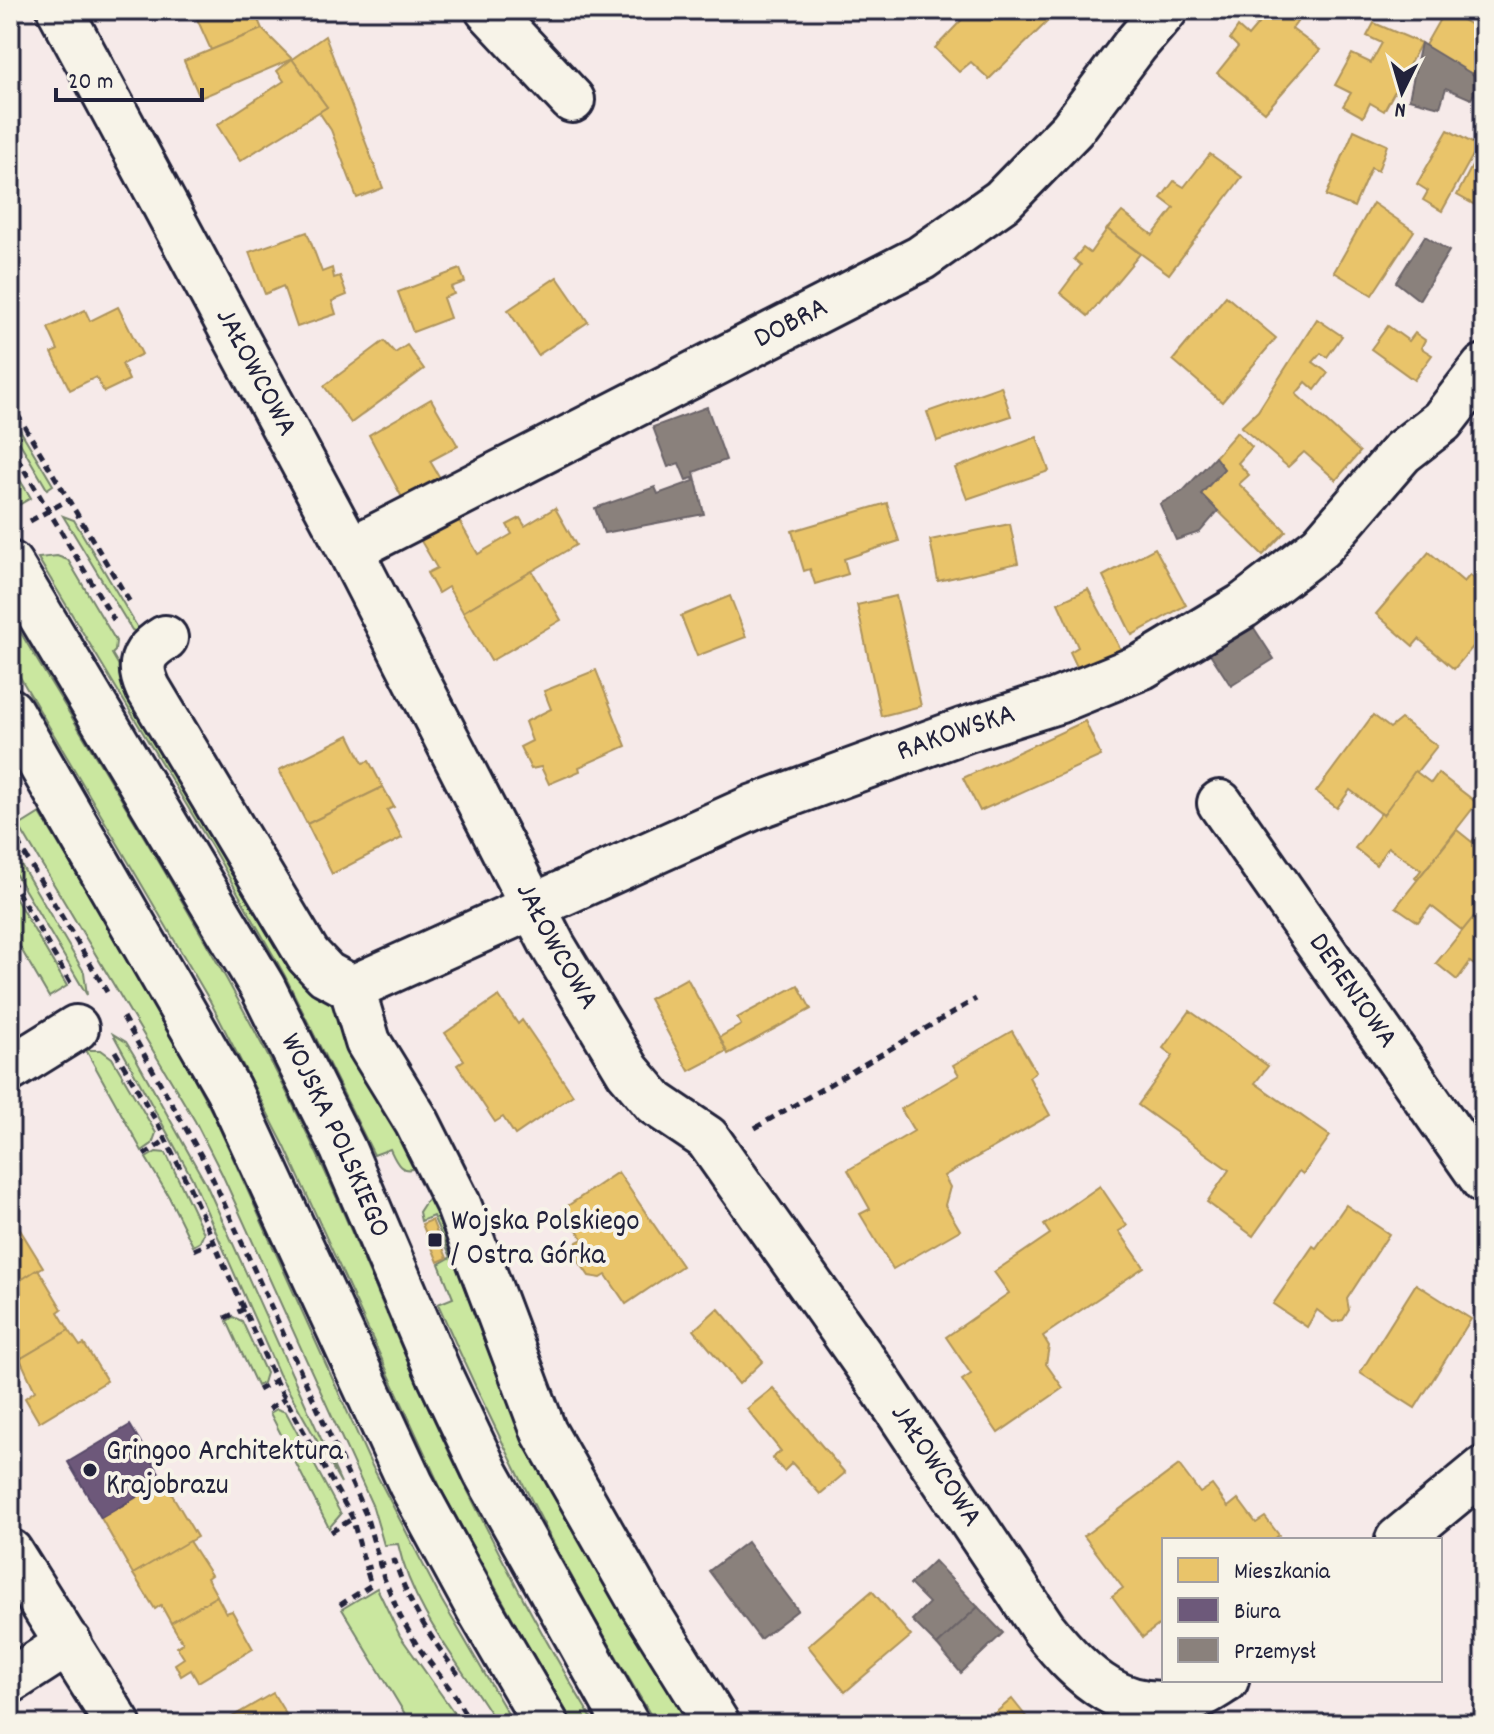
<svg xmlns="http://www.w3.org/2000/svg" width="1494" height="1734" font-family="Dekko,sans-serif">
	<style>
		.green { fill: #cae79f; stroke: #76846d; stroke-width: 2 }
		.homes { fill: #e9c46a; stroke: #ad935c; stroke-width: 2 }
		.offices { fill: #6d597a; stroke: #564867; stroke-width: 2 }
		.industry { fill: #8a817c; stroke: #6b6468; stroke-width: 2 }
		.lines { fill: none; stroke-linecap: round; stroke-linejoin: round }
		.street-casing { stroke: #22223b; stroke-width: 50 }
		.secondary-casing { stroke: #22223b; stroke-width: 50 }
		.path { stroke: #22223b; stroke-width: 5; stroke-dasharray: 8 6; stroke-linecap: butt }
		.street { stroke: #f7f3e8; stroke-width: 44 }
		.secondary { stroke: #f7f3e8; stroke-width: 44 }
		.poi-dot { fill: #22223b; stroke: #f7f3e8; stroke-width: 3 }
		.labels { text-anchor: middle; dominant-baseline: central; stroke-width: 8; stroke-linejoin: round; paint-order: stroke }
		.street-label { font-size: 30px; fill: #22223b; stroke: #f7f3e8 }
		.poi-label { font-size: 30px; fill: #22223b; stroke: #f7f3e8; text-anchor: start }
	</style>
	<rect width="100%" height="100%" fill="#f6eae9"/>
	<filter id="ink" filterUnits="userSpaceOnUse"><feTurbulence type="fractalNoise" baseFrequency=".0125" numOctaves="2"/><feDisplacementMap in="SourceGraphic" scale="16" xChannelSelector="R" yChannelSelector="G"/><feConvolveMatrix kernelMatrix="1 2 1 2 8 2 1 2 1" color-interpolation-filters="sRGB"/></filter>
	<g filter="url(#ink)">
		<!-- green -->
		<g class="green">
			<path d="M10 413 53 485 47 489 10 426Z"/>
			<path d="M10 464 31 498 10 510Z"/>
			<path d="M63 516 74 520 142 635 132 630Z"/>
			<path d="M57 556 68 560 116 641 115 651 112 654 305 981 331 1003 336 1010 345 1045 417 1167C401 1175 396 1162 390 1149L374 1155 285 976 213 849 38 558Z"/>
			<path d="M10 615C116 792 228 966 316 1152 348 1220 376 1291 407 1360 462 1485 524 1607 595 1724H574L524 1639 442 1491 285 1147 210 1001 10 660Z"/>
			<path d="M40 813 157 1008 214 1116 370 1462 442 1601 514 1724H497C462 1666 413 1612 398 1544L384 1545 373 1507 222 1174 195 1121 19 826Z"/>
			<path d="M10 846 84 972 87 995 10 865Z"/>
			<path d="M10 889 67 986 49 997 10 930Z"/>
			<path d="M113 1034 126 1042 134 1055 206 1184 341 1483 279 1374 192 1178Z"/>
			<path d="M86 1050H101L112 1058 156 1133 152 1144 142 1151Z"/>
			<path d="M156 1152 166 1153 204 1233 200 1242 193 1246 169 1197 146 1158Z"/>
			<path d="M430 1195 447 1234 512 1412 560 1503 688 1724H656C574 1588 502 1449 438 1304L453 1298 439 1264 451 1257 433 1216 421 1221 419 1212Z"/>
			<path d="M233 1317 242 1321 266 1373 263 1383 257 1386 227 1321Z"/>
			<path d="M277 1409 286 1412 341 1514 329 1528 270 1413Z"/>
			<path d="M377 1588 400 1636 462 1724H411L342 1609Z"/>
		</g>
		<!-- homes -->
		<g class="homes">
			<path d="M193 10H254L262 29 211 50Z"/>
			<path d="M606 10H630L617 22Z"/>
			<path d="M971 10H1049L1054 15 989 79 971 62 959 72 935 48Z"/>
			<path d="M1270 10H1289L1300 18 1292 29 1320 50 1265 112 1217 73 1238 47 1230 39 1238 27 1248 36Z"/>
			<path d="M1445 10 1477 28 1484 23 1482 80 1424 47Z"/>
			<path d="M1374 23 1421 43 1384 111 1370 103 1363 117 1343 106 1351 93 1335 85 1352 54 1371 63 1382 43 1367 36Z"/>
			<path d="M262 29 292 59 200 98 184 61Z"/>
			<path d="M325 36 383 188 357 198 331 130 319 112 327 107 292 59Z"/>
			<path d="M292 59 327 107 240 161 217 125 284 81 277 71Z"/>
			<path d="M1354 130 1387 145 1378 171 1371 168 1354 207 1326 196Z"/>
			<path d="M1448 130 1478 146 1442 211 1423 200 1428 191 1417 184Z"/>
			<path d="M1484 143V221L1478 217 1482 209 1457 195Z"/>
			<path d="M1210 154 1242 177 1169 274 1107 229 1122 212 1153 235 1174 208 1161 198 1174 181 1184 187Z"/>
			<path d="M1373 203 1414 231 1372 295 1334 272Z"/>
			<path d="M1107 229 1140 254 1088 316 1060 293 1081 265 1074 259 1083 248 1090 253Z"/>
			<path d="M307 232 322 272 332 268 334 278 340 276 347 295 332 301 336 314 297 327 283 286 265 294 249 252Z"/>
			<path d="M460 269 465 282 451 287 454 294 443 298 450 318 413 332 398 292Z"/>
			<path d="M557 277 588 322 538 355 508 310Z"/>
			<path d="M1226 296 1276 338 1222 402 1173 360Z"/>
			<path d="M118 307 142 354 122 364 129 380 104 392 96 377 70 390 52 353 58 350 48 328 85 310 90 321Z"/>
			<path d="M1317 319 1342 336 1327 357 1321 353 1313 362 1328 373 1315 390 1306 382 1296 394 1360 452 1336 480 1304 452 1288 467 1241 427 1258 411Z"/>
			<path d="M1388 326 1409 341 1415 333 1425 340 1421 348 1432 355 1414 380 1371 349Z"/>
			<path d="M384 341 395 353 407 345 424 369 351 423 324 386Z"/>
			<path d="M1001 386 1011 416 937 441 927 412Z"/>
			<path d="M431 399 458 446 430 461 443 483 406 505 369 435Z"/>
			<path d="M1237 432 1252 447 1238 463 1249 475 1239 484 1286 531 1263 555 1201 494 1224 469 1215 457Z"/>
			<path d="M1037 437 1049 471 967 499 955 468Z"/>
			<path d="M887 503 899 541 844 559 848 574 815 584 810 569 804 571 792 531Z"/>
			<path d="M555 508 576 545 463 612 448 587 438 593 427 573 437 568 415 531 453 510 478 554 512 534 507 525 520 518 525 526Z"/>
			<path d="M1010 524 1018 563 938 581 930 540Z"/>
			<path d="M1155 548 1186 605 1132 635 1103 576Z"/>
			<path d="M1429 552 1464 582 1470 575 1484 587V634L1454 669 1419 639 1413 646 1376 614Z"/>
			<path d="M532 571 561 620 491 661 463 612Z"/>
			<path d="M1088 589 1121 650 1078 669 1070 652 1078 647 1058 603Z"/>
			<path d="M730 596 746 637 697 656 681 616Z"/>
			<path d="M896 596 921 706 881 716 857 605Z"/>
			<path d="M596 670 626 746 579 767 580 771 549 784 541 767 531 769 520 747 532 741 525 722 551 709 544 691Z"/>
			<path d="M1373 715 1390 728 1401 719 1437 746 1383 815 1350 790 1337 808 1316 792Z"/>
			<path d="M1085 721 1101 756 980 811 963 778Z"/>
			<path d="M349 735 363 763 369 761 383 787 307 824 279 770Z"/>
			<path d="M1415 771 1431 783 1438 773 1477 803 1417 880 1415 878 1421 870 1388 847 1376 865 1355 848 1381 813 1383 815Z"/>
			<path d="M383 787 394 807 387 810 402 838 332 874 307 824Z"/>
			<path d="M1457 830 1472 842 1479 831 1484 834V904L1463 931 1431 906 1418 922 1396 907Z"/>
			<path d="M1484 904V972L1470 962 1457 980 1436 963Z"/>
			<path d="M687 978 727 1051 689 1071 649 999Z"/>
			<path d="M798 985 811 1009 728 1054 720 1037 741 1025 737 1018Z"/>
			<path d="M499 996 518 1024 522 1020 573 1095 515 1135 503 1117 495 1122 457 1065 464 1060 445 1033Z"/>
			<path d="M1190 1011 1268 1066 1255 1083 1330 1136 1303 1174 1299 1171 1253 1236 1207 1202 1229 1170 1138 1105 1173 1056 1163 1048Z"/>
			<path d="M1012 1031 1036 1072 1029 1077 1050 1115 944 1176 950 1187 945 1205 960 1230 893 1269 860 1214 870 1209 848 1170 914 1131 901 1109 959 1075 953 1065Z"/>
			<path d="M618 1172 682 1266 626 1304 606 1275 601 1278 589 1276 574 1254 577 1242 583 1239 563 1209Z"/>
			<path d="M1100 1186 1127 1226 1119 1231 1144 1267 1043 1336 1049 1346 1046 1364 1063 1388 998 1433 962 1380 971 1374 946 1337 1009 1293 994 1272 1050 1234 1044 1225Z"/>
			<path d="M1346 1205 1389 1234 1347 1299 1349 1310 1343 1320 1333 1322 1317 1310 1307 1327 1273 1304 1313 1246 1316 1248Z"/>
			<path d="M432 1220 447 1258 438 1262 422 1224Z"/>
			<path d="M10 1226 13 1231 19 1228 43 1267 10 1287Z"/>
			<path d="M38 1269 62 1309 58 1312 69 1330 20 1359 10 1342V1287Z"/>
			<path d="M1416 1284 1471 1319 1415 1408 1360 1373Z"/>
			<path d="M718 1308 763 1361 739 1384 694 1330Z"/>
			<path d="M69 1330 80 1346 84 1344 107 1381 39 1422 25 1398 35 1391 20 1359Z"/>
			<path d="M773 1388 845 1473 820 1494 792 1463 784 1471 772 1458 781 1451 747 1409Z"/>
			<path d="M1179 1465 1200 1493 1212 1485 1228 1507 1238 1499 1256 1523 1265 1517 1279 1535 1273 1540H1164V1621L1143 1637 1112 1596 1123 1588 1084 1536Z"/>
			<path d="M164 1481 197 1537 133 1574 101 1518Z"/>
			<path d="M189 1541 211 1575 207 1578 217 1596 171 1623 161 1605 155 1609 133 1574Z"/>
			<path d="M872 1591 911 1636 845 1692 808 1646Z"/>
			<path d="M217 1596 226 1613 232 1611 253 1649 198 1682 191 1670 181 1676 175 1664 184 1658 177 1647 183 1643 171 1623Z"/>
			<path d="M273 1693 292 1724H220Z"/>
			<path d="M1012 1699 1028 1719 1022 1724H982Z"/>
		</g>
		<!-- offices -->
		<path class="offices" d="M130 1425 164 1481 101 1518 68 1462Z"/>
		<!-- industry -->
		<g class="industry">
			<path d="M1421 43 1482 80 1471 99 1446 88 1440 107 1409 99Z"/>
			<path d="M1425 236 1449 251 1419 300 1396 282Z"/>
			<path d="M707 407 726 460 694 472 704 514 604 533 595 508 655 487 658 494 694 481 693 478 686 480 679 463 668 467 653 427Z"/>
			<path d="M1215 457 1224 469 1201 494 1218 511 1200 532 1176 540 1160 504 1183 491Z"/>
			<path d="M1252 625 1274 659 1231 686 1209 652Z"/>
			<path d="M747 1542 798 1610 760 1639 709 1571Z"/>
			<path d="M934 1561 978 1607 937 1645 912 1620 929 1603 910 1584Z"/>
			<path d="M978 1607 1003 1633 961 1673 937 1645Z"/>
		</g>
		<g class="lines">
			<defs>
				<g id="street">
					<path id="s1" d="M60 10 350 550 553 946 628 1071 655 1103 707 1138 874 1375 1043 1628C1082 1677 1126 1720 1194 1698 1205 1694 1216 1686 1226 1680"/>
					<path d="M488 10 572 100"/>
					<path id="s2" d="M350 550 921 258 1002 201 1072 129 1135 45 1165 10"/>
					<path d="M165 638C143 651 137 664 148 688L308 955 326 974 352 988 368 1042 417 1122 458 1204 544 1432 641 1602 717 1724"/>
					<path id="s3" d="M1220 803 1484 1181"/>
					<path id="s4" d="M352 988 754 807 965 730 1057 701 1143 666 1243 606 1321 546 1402 452 1442 421 1484 367"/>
					<path d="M10 1069 76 1028"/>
					<path d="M1398 1540 1484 1469"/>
					<path d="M10 1552 118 1724"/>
					<path d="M10 1681 69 1643"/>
				</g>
				<g id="secondary">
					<path id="s5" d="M10 564 263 988 343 1149 440 1376 486 1473 626 1724"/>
					<path d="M10 711 228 1089 411 1484 479 1609 546 1724"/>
				</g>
			</defs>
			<!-- street casing -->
			<use href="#street" class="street-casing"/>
			<!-- secondary casing -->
			<use href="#secondary" class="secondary-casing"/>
			<!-- path -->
			<g class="path">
				<path d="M10 402 131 604"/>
				<path d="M10 446 114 620"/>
				<path d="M30 521 68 500"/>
				<path d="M10 830 107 992"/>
				<path d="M10 879 71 984"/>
				<path d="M123 1017 207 1166 366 1515 384 1578 400 1616 418 1647 454 1694 471 1724"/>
				<path d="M115 1051 159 1126 190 1188 277 1384 352 1517 366 1568 395 1561C408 1604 431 1639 459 1675"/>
				<path d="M755 1128 976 999"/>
				<path d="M144 1155 166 1140"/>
				<path d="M194 1250 214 1241"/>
				<path d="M225 1318 244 1309"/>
				<path d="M258 1390 276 1380"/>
				<path d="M269 1409 286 1398"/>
				<path d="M331 1532 352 1519"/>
				<path d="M340 1605 371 1585 366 1568"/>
			</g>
			<!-- street -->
			<use href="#street" class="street"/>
			<!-- secondary -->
			<use href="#secondary" class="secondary"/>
		</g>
	</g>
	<!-- markers -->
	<g class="poi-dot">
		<rect x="427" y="1232" width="16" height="16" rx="4"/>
		<circle cx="90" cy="1470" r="8"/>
	</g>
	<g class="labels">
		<!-- street labels -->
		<g class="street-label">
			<text stroke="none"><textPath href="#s2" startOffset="496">DOBRA</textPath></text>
			<text stroke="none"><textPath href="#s1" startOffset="412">JAŁOWCOWA</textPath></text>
			<text stroke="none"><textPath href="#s4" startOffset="656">RAKOWSKA</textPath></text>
			<text stroke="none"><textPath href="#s1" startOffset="1060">JAŁOWCOWA</textPath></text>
			<text stroke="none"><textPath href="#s3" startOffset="230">DERENIOWA</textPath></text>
			<text stroke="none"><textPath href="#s5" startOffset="658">WOJSKA POLSKIEGO</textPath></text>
			<text stroke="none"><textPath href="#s1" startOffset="1708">JAŁOWCOWA</textPath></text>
		</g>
		<!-- poi labels -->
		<g class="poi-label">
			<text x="451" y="1223">Wojska Polskiego<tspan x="451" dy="34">/ Ostra Górka</tspan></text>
			<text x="106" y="1453">Gringoo Architektura<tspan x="106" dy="34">Krajobrazu</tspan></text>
		</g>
	</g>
	<!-- margin -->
	<rect width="1494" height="1734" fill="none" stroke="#f7f3e8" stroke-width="40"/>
	<rect x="20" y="20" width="1454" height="1694" fill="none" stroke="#22223b" stroke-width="3" filter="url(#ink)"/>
	<!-- legend -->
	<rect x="1162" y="1538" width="280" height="144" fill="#f7f3e8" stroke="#a29fa3" stroke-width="2"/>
	<rect x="1178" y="1558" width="40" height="24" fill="#e9c46a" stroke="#a29fa3" stroke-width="2"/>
	<text x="1234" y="1578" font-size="24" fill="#22223b">Mieszkania</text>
	<rect x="1178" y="1598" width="40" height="24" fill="#6d597a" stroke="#a29fa3" stroke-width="2"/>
	<text x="1234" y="1618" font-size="24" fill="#22223b">Biura</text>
	<rect x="1178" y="1638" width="40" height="24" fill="#8a817c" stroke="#a29fa3" stroke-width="2"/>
	<text x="1234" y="1658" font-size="24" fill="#22223b">Przemysł</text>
	<!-- north arrow -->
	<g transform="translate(1402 92) rotate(185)" stroke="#f7f3e8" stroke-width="6" paint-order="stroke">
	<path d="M0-6L14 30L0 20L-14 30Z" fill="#22223b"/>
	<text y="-12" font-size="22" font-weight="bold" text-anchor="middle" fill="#22223b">N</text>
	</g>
	<!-- scale -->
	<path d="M56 88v12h146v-12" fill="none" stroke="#22223b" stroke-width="4"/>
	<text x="68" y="88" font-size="24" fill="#22223b" stroke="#f7f3e8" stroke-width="6" paint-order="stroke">20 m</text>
</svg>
